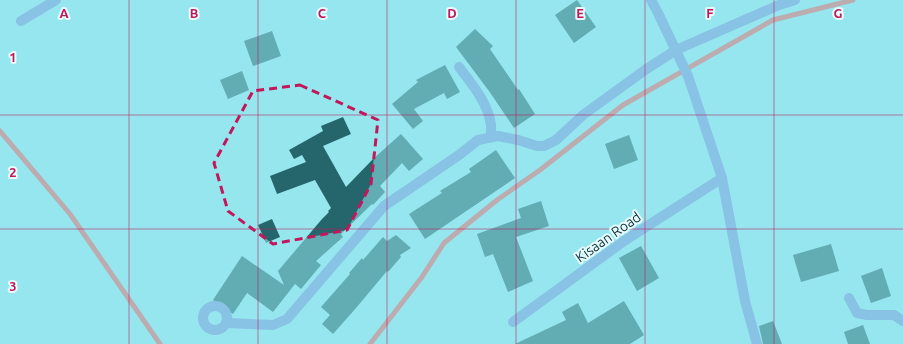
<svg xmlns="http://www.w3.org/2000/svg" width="903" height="344" font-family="Ubuntu,sans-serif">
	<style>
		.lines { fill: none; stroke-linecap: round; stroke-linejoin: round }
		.stream { stroke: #ea6763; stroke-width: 5 }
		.building { fill: #24666c }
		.street { stroke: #7897d7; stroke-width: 10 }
		.marked { fill: none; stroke: #c2185b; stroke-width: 3; stroke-dasharray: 8 5; stroke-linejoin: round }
		.grid { fill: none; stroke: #c2185b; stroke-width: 1; stroke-opacity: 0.55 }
		.labels { text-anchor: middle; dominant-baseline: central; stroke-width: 4; stroke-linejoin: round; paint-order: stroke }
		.street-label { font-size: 14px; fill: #113336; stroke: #e6fcff }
		.grid-label { font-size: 13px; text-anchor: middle; font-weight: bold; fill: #c2185b; stroke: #e6fcff; stroke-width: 4; stroke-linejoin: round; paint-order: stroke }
	</style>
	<rect width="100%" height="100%" fill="#96e6ee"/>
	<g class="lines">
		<!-- stream -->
		<g class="stream">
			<path d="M0 131 70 214 160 344"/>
			<path d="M370 344 422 277 444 243 497 200 540 170 623 105 773 20 853 0"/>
		</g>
	</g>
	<!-- building -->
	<g class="building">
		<path d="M577 0 596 27 574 43 555 15Z"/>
		<path d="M475 29 493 46 490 49 518 90 519 89 535 114 514 128 489 91 456 47Z"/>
		<path d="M272 31 281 56 253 66 244 41Z"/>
		<path d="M445 65 460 92 447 99 444 93 414 109 423 121 413 129 392 104 418 82 416 80Z"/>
		<path d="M242 71 249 90 228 99 220 80Z"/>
		<path d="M343 117 351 134 323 146 346 187 373 159 401 134 423 159 409 171 402 163 380 186 385 192 373 205 372 204 341 234 343 237 316 261 321 265 301 289 295 284 273 312 247 293 233 314 213 300 242 256 284 285 278 271 322 219 329 212 328 211 331 208 315 180 277 194 270 176 306 162 302 155 294 159 289 150 323 131 321 126Z"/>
		<path d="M629 135 638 160 614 169 605 144Z"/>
		<path d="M496 150 515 178 425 239 409 214 442 193 440 191 471 172 469 169Z"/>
		<path d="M541 201 549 226 516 237 533 281 508 292 493 254 485 257 477 234 521 218 518 209Z"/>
		<path d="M272 219 280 237 266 243 258 225Z"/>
		<path d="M396 235 411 248 400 255 401 257 388 272 387 271 356 308 333 334 322 324 330 315 321 307 350 274 349 273 362 258 363 260 383 237 387 241Z"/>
		<path d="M831 244 839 271 801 282 793 255Z"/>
		<path d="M641 246 659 278 637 291 619 258Z"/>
		<path d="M882 268 891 296 871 303 861 276Z"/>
		<path d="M624 301 644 335 630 344H515L566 320 562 312 578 303 588 323Z"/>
		<path d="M773 321 782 344H763L759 326Z"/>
		<path d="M863 325 870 344H848L844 332Z"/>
	</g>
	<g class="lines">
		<!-- street -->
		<g class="street">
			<path d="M651 0 658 13 688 76 722 178 745 301 757 344"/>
			<path d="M21 21 56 0"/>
			<path d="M459 67C472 84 488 103 491 125 491 129 491 133 491 137"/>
			<path d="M849 298 857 313 867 315H894L903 321"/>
			<circle cx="215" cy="318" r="12"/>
			<path d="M513 322 624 241 722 178"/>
			<path d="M227 323 273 325 287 319 384 206 459 155 478 140 498 136 518 140 537 146H544L556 140 583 115 645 70 676 50 779 5 795 0"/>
		</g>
	</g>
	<!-- marked area -->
	<path d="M0 0H903V344H0ZM300 85 378 120 371 184 347 230 273 244 228 211 214 163 253 91Z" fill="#96e6ee" fill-opacity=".55" fill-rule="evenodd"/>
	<path class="marked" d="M300 85 378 120 371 184 347 230 273 244 228 211 214 163 253 91Z"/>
	<!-- grid -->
	<path class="grid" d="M129 0V344M258 0V344M387 0V344M516 0V344M645 0V344M774 0V344M0 115H903M0 229H903"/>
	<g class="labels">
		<!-- street labels -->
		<g class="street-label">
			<text transform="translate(608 237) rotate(-35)">Kisaan Road</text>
		</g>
	</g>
	<g class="grid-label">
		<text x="64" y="18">A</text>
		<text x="194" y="18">B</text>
		<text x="322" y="18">C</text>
		<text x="452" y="18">D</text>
		<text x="580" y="18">E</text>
		<text x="710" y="18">F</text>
		<text x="838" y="18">G</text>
		<text x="13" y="62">1</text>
		<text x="13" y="177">2</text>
		<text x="13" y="291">3</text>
	</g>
</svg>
